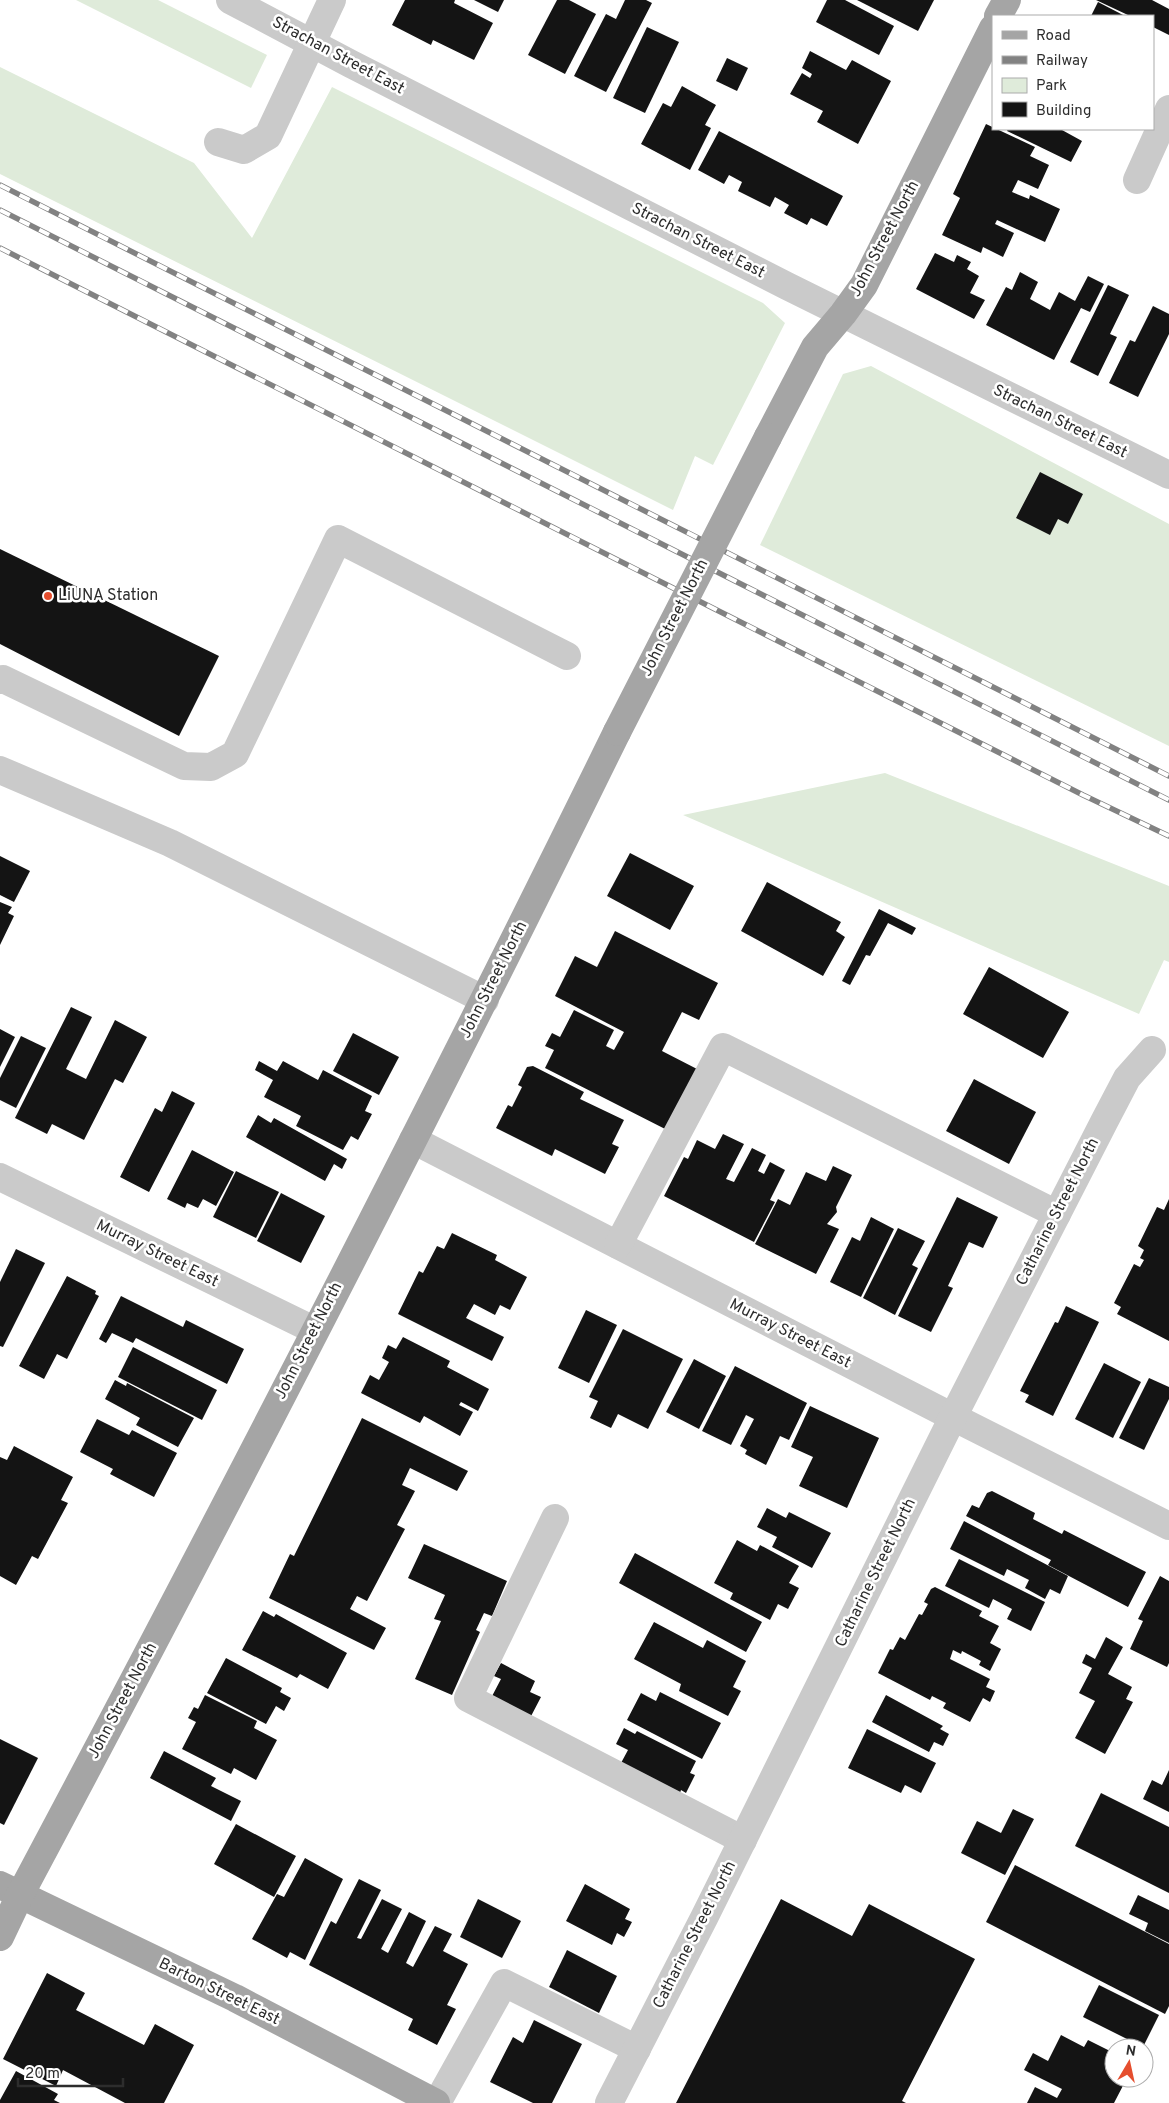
<svg xmlns="http://www.w3.org/2000/svg" width="1169" height="2103" font-family="Overpass,sans-serif">
	<style>
		.green { fill: #dfebda }
		.building { fill: #141414 }
		.lines { fill: none; stroke-linecap: round; stroke-linejoin: round }
		.minor { stroke: #cacaca; stroke-width: 28 }
		.major { stroke: #a5a5a5; stroke-width: 28 }
		.rail-casing { stroke: #828282; stroke-width: 5.5 }
		.rail { stroke: #fff; stroke-width: 4; stroke-dasharray: 11; stroke-linecap: butt }
		.major-bridge { stroke: #a5a5a5; stroke-width: 28 }
		.poi-dot { fill: #e54e2e; stroke: #fff; stroke-width: 2 }
		.labels { text-anchor: middle; dominant-baseline: central; stroke-width: 5; stroke-linejoin: round; paint-order: stroke }
		.street-label { font-size: 16px; fill: #2d2d2d; stroke: #fff }
		.poi-label { font-size: 16px; fill: #2d2d2d; stroke: #fff; text-anchor: start }
	</style>
	<rect width="100%" height="100%" fill="#fff"/>
	<!-- green -->
	<g class="green">
		<path d="M76 0H158L267 55 251 88Z"/>
		<path d="M0 67 194 163 252 238 332 87 763 303 785 323 713 465 695 456 673 510 0 174Z"/>
		<path d="M871 366 1169 524V746L760 545 843 374Z"/>
		<path d="M885 773 1169 886V962L1164 960 1139 1014 683 815Z"/>
	</g>
	<!-- building -->
	<g class="building">
		<path d="M405 0H455L454 3 493 23 474 60 433 40 431 45 392 25Z"/>
		<path d="M474 0H504L498 12Z"/>
		<path d="M557 0H569L596 14 565 74 528 55Z"/>
		<path d="M625 0H646L652 3 606 92 574 76 606 14 616 19Z"/>
		<path d="M827 0H845L894 26 879 55 816 22Z"/>
		<path d="M857 0H934L918 31Z"/>
		<path d="M1096 0H1152L1169 9V35L1153 27V16H1130Z"/>
		<path d="M1098 2 1125 16H1091Z"/>
		<path d="M647 27 679 42 645 113 613 98Z"/>
		<path d="M810 51 846 70 852 60 891 81 858 144 817 122 823 111 790 94 802 73 810 78 812 74 802 68Z"/>
		<path d="M727 58 748 68 737 91 716 81Z"/>
		<path d="M682 86 716 105 705 125 711 128 690 170 641 144 663 103 671 107Z"/>
		<path d="M986 124 1035 147 1030 156 1049 165 1038 189 1018 180 1012 192 1029 199 1030 195 1060 209 1045 242 997 220 995 224 1014 233 1003 257 983 247 981 253 942 235 960 198 953 194Z"/>
		<path d="M1008 129H1063L1062 130 1082 141 1071 162 1007 131Z"/>
		<path d="M719 131 843 196 827 226 811 218 807 225 784 213 789 205 775 197 770 207 738 191 742 182 729 175 724 184 698 170Z"/>
		<path d="M935 253 954 262 957 255 971 262 967 269 979 276 970 293 985 300 974 319 916 289Z"/>
		<path d="M1020 272 1038 282 1030 299 1050 310 1059 292 1075 301 1088 276 1104 284 1090 312 1081 308 1054 360 986 325 1006 287 1012 290Z"/>
		<path d="M1108 285 1129 295 1110 334 1117 337 1098 376 1070 362Z"/>
		<path d="M1153 306 1169 314V334L1138 397 1109 383 1130 340 1135 342Z"/>
		<path d="M1040 472 1083 494 1068 524 1058 519 1050 535 1016 518Z"/>
		<path d="M0 549 219 656 179 736 0 644Z"/>
		<path d="M630 853 694 886 670 930 607 896Z"/>
		<path d="M0 856 30 871 14 902 0 895Z"/>
		<path d="M767 882 841 922 836 931 845 937 823 976 741 931Z"/>
		<path d="M0 902 12 907 8 913 14 916 0 945Z"/>
		<path d="M879 909 916 928 912 935 888 923 870 956 866 955 850 985 842 981Z"/>
		<path d="M615 931 718 983 699 1020 682 1012 662 1051 697 1069 673 1133 545 1068 554 1050 545 1046 552 1033 560 1037 574 1010 614 1030 606 1046 614 1050 624 1032 555 996 575 956 597 967Z"/>
		<path d="M989 967 1069 1012 1043 1058 963 1014Z"/>
		<path d="M71 1007 92 1017 66 1069 86 1079 115 1020 147 1037 123 1083 115 1079 84 1140 52 1124 47 1134 15 1118Z"/>
		<path d="M0 1029 15 1037 0 1067Z"/>
		<path d="M353 1033 399 1057 379 1095 333 1071Z"/>
		<path d="M21 1036 46 1048 16 1108 0 1100V1078Z"/>
		<path d="M259 1061 277 1071 283 1061 318 1080 323 1070 372 1096 365 1111 372 1114 358 1140 351 1136 343 1150 296 1126 301 1116 264 1097 273 1080 255 1070Z"/>
		<path d="M533 1066 584 1092 580 1099 624 1120 612 1144 619 1147 605 1174 555 1149 552 1156 496 1128 508 1105 512 1107 522 1087 518 1085 527 1067Z"/>
		<path d="M974 1079 1036 1112 1009 1164 946 1131Z"/>
		<path d="M172 1091 195 1103 149 1192 120 1177 155 1108 162 1112Z"/>
		<path d="M258 1115 271 1123 274 1118 347 1159 342 1169 334 1164 325 1181 246 1137Z"/>
		<path d="M723 1134 744 1144 726 1179 734 1182 752 1148 766 1155 758 1171 764 1174 770 1162 785 1170 770 1200 775 1202 754 1242 664 1196 684 1157 688 1159 697 1140 715 1149Z"/>
		<path d="M192 1150 234 1172 216 1206 203 1199 198 1208 187 1203 185 1208 167 1199Z"/>
		<path d="M833 1166 852 1175 836 1207 837 1212 827 1224 839 1229 816 1274 755 1244 778 1199 790 1205 806 1172 826 1181Z"/>
		<path d="M236 1171 279 1192 256 1238 213 1217Z"/>
		<path d="M281 1193 325 1216 301 1263 257 1241Z"/>
		<path d="M957 1197 998 1217 983 1248 969 1242 948 1286 953 1288 931 1332 898 1316Z"/>
		<path d="M1169 1199V1341L1117 1314 1121 1307 1114 1303 1134 1264 1140 1267 1144 1260 1140 1258 1144 1250 1138 1246 1157 1207 1164 1210Z"/>
		<path d="M871 1217 894 1229 861 1297 830 1282 852 1237 860 1241Z"/>
		<path d="M898 1228 925 1241 912 1265 918 1268 895 1315 863 1298Z"/>
		<path d="M452 1233 497 1255 495 1260 527 1277 510 1310 500 1305 495 1315 474 1304 466 1318 504 1337 492 1361 398 1314 419 1271 423 1273 437 1246 444 1249Z"/>
		<path d="M16 1249 45 1263 3 1347 0 1346V1282Z"/>
		<path d="M67 1276 96 1291 95 1294 99 1296 67 1359 57 1354 44 1379 19 1366Z"/>
		<path d="M121 1296 183 1327 186 1320 244 1349 227 1384 136 1338 133 1343 112 1333 106 1343 99 1339Z"/>
		<path d="M1066 1306 1099 1322 1053 1416 1025 1402 1029 1395 1020 1391 1055 1322 1058 1323Z"/>
		<path d="M586 1310 617 1325 589 1383 558 1368Z"/>
		<path d="M623 1329 683 1359 648 1429 618 1414 611 1428 590 1418 598 1401 589 1397Z"/>
		<path d="M403 1337 450 1361 447 1367 489 1389 478 1411 461 1402 459 1405 473 1412 460 1436 424 1416 420 1423 361 1393 370 1375 379 1380 389 1362 382 1358 388 1345 396 1349Z"/>
		<path d="M133 1347 217 1390 202 1420 118 1377Z"/>
		<path d="M694 1359 726 1376 699 1429 666 1412Z"/>
		<path d="M1104 1363 1141 1382 1113 1438 1075 1419Z"/>
		<path d="M735 1366 807 1403 789 1440 780 1436 766 1465 745 1454 747 1450 740 1446 754 1419 746 1415 731 1445 702 1431Z"/>
		<path d="M1149 1378 1169 1387V1399L1144 1450 1119 1438Z"/>
		<path d="M115 1380 126 1386 127 1383 194 1418 178 1447 136 1425 140 1418 105 1399Z"/>
		<path d="M810 1406 879 1438 847 1508 799 1486 813 1457 791 1447Z"/>
		<path d="M362 1418 468 1471 457 1491 410 1468 402 1485 415 1491 397 1525 405 1529 367 1601 357 1596 350 1609 386 1628 374 1650 269 1598 290 1554 294 1556Z"/>
		<path d="M97 1419 129 1435 132 1430 177 1453 154 1497 110 1474 113 1469 80 1452Z"/>
		<path d="M14 1446 73 1477 61 1500 68 1503 38 1559 32 1556 16 1585 0 1576V1457L7 1460Z"/>
		<path d="M992 1491 1035 1513 1033 1519 1062 1534 1064 1530 1146 1572 1128 1607 1048 1565 1051 1560 966 1516 972 1505 979 1508 987 1493Z"/>
		<path d="M767 1508 786 1518 789 1512 831 1533 812 1568 772 1547 777 1537 757 1527Z"/>
		<path d="M964 1521 1068 1576 1060 1594 1050 1589 1045 1599 1025 1588 1029 1580 1007 1569 1004 1576 950 1549Z"/>
		<path d="M737 1540 757 1551 760 1545 799 1566 789 1583 799 1588 788 1609 778 1604 770 1620 730 1599 733 1593 714 1583Z"/>
		<path d="M424 1544 507 1581 492 1616 484 1613 476 1630 480 1632 452 1695 415 1679 441 1621 434 1619 445 1595 408 1578Z"/>
		<path d="M635 1553 762 1622 746 1652 619 1583Z"/>
		<path d="M959 1559 1045 1602 1031 1631 1007 1619 1012 1609 993 1599 989 1608 945 1586Z"/>
		<path d="M1160 1576 1169 1581V1663L1167 1667 1130 1649 1143 1621 1138 1619Z"/>
		<path d="M935 1587 982 1611 979 1616 999 1626 990 1643 1001 1649 990 1671 979 1665 981 1661 962 1651 961 1654 953 1650 950 1659 990 1679 986 1687 995 1691 990 1702 983 1698 970 1722 943 1708 946 1703 932 1696 930 1700 878 1673 890 1649 893 1650 900 1637 905 1640 919 1614 922 1615 928 1604 924 1602 931 1589Z"/>
		<path d="M263 1611 274 1617 276 1614 347 1653 328 1689 300 1674 297 1678 242 1650Z"/>
		<path d="M654 1622 703 1648 707 1640 746 1661 733 1687 741 1691 728 1716 679 1691 681 1684 634 1659Z"/>
		<path d="M1106 1637 1123 1647 1108 1674 1132 1687 1126 1699 1133 1702 1105 1754 1075 1738 1095 1701 1079 1693 1092 1668 1082 1663 1086 1654 1095 1659Z"/>
		<path d="M226 1658 282 1688 280 1692 291 1698 284 1711 276 1706 266 1724 207 1693Z"/>
		<path d="M501 1663 535 1681 530 1692 541 1697 529 1720 490 1700 501 1679 494 1676Z"/>
		<path d="M660 1692 721 1723 702 1759 627 1720 641 1693 656 1701Z"/>
		<path d="M205 1695 257 1721 254 1728 277 1740 256 1780 234 1768 231 1774 182 1749 196 1722 188 1718 194 1707 198 1709Z"/>
		<path d="M886 1695 943 1726 940 1729 949 1734 943 1746 934 1742 929 1752 872 1722Z"/>
		<path d="M624 1728 635 1734 637 1731 696 1761 690 1773 695 1775 686 1793 681 1790 680 1793 621 1763 628 1750 616 1744Z"/>
		<path d="M867 1729 936 1763 921 1793 905 1785 901 1793 848 1768Z"/>
		<path d="M0 1739 38 1758 4 1825 0 1823Z"/>
		<path d="M164 1751 216 1778 211 1786 241 1801 231 1821 150 1778Z"/>
		<path d="M1169 1770V1812L1143 1799 1152 1780 1162 1785Z"/>
		<path d="M1101 1793 1169 1827V1893L1075 1846Z"/>
		<path d="M1013 1809 1034 1819 1005 1875 961 1853 977 1821 1001 1833Z"/>
		<path d="M236 1824 296 1856 274 1897 214 1864Z"/>
		<path d="M305 1858 343 1879 305 1960 290 1952 287 1958 252 1939 277 1894 284 1897Z"/>
		<path d="M1015 1865 1169 1944V2006L1165 2014 986 1922Z"/>
		<path d="M359 1879 381 1890 357 1938 361 1939 382 1899 402 1909 381 1949 388 1953 409 1912 426 1921 406 1963 413 1967 435 1926 452 1934 443 1951 468 1964 447 2005 456 2009 437 2045 408 2030 413 2019 309 1965 331 1921 336 1924Z"/>
		<path d="M585 1884 630 1909 625 1919 632 1922 624 1937 617 1933 612 1945 566 1921Z"/>
		<path d="M1138 1895 1169 1910V1943L1145 1931 1148 1923 1129 1914Z"/>
		<path d="M478 1899 521 1921 502 1958 460 1937Z"/>
		<path d="M781 1899 852 1936 869 1904 975 1959 902 2101 906 2103H676Z"/>
		<path d="M567 1950 617 1976 599 2013 549 1987Z"/>
		<path d="M47 1973 85 1993 76 2010 144 2045 155 2024 194 2045 164 2103H125L63 2070 56 2086 3 2059Z"/>
		<path d="M1099 1985 1159 2015 1143 2047 1083 2017Z"/>
		<path d="M534 2020 582 2044 552 2103H533L490 2082 513 2037 523 2043Z"/>
		<path d="M1061 2035 1084 2047 1088 2040 1114 2053V2078H1127L1114 2103H1027L1035 2087 1057 2098 1062 2089 1024 2070 1033 2053 1048 2061Z"/>
		<path d="M16 2071 58 2094 54 2100 60 2103H0V2100Z"/>
	</g>
	<g class="lines">
		<!-- minor -->
		<g class="minor">
			<path d="M230 0 351 64 787 286 1169 475"/>
			<path d="M218 142 244 150 268 136 332 0"/>
			<path d="M1137 180 1169 109"/>
			<path d="M0 680 3 679 184 766 211 767 235 754 338 539 567 656"/>
			<path d="M0 770 170 843 485 1000"/>
			<path d="M413 1140 953 1417 1169 1526"/>
			<path d="M0 1177 314 1330"/>
			<path d="M618 1245 723 1047 1057 1214"/>
			<path d="M555 1518 468 1698 743 1840"/>
			<path d="M437 2103 504 1983 637 2049"/>
			<path d="M609 2103 704 1918 953 1417 1104 1122 1127 1078 1152 1050"/>
		</g>
		<!-- major -->
		<g class="major">
			<path d="M998 16 1007 0"/>
			<path d="M768 437 815 347 843 314 864 285 993 28"/>
			<path d="M0 1885 235 1998 436 2103"/>
			<path d="M0 1937 20 1895C225 1510 425 1123 617 732"/>
		</g>
		<defs>
			<g id="rail">
				<path d="M0 185 1169 776"/>
				<path d="M0 210 1169 800"/>
				<path d="M0 248 1083 795 1169 836"/>
			</g>
		</defs>
		<!-- rail casing -->
		<use href="#rail" class="rail-casing"/>
		<!-- rail -->
		<use href="#rail" class="rail"/>
		<!-- major-bridge -->
		<path class="major-bridge" d="M617 732 768 437"/>
	</g>
	<!-- markers -->
	<circle class="poi-dot" cx="48" cy="596" r="5"/>
	<g class="labels">
		<!-- street labels -->
		<g class="street-label">
			<text transform="translate(338 56) rotate(28)">Strachan Street East</text>
			<text transform="translate(885 239) rotate(-62)">John Street North</text>
			<text transform="translate(698 241) rotate(27)">Strachan Street East</text>
			<text transform="translate(1060 422) rotate(26)">Strachan Street East</text>
			<text transform="translate(675 618) rotate(-63)">John Street North</text>
			<text transform="translate(494 980) rotate(-63)">John Street North</text>
			<text transform="translate(1058 1212) rotate(-63)">Catharine Street North</text>
			<text transform="translate(157 1254) rotate(26)">Murray Street East</text>
			<text transform="translate(790 1334) rotate(27)">Murray Street East</text>
			<text transform="translate(309 1341) rotate(-63)">John Street North</text>
			<text transform="translate(876 1573) rotate(-64)">Catharine Street North</text>
			<text transform="translate(123 1701) rotate(-62)">John Street North</text>
			<text transform="translate(695 1935) rotate(-63)">Catharine Street North</text>
			<text transform="translate(219 1992) rotate(26)">Barton Street East</text>
		</g>
		<!-- poi labels -->
		<g class="poi-label">
			<text x="58" y="596">LiUNA Station</text>
		</g>
	</g>
	<!-- legend -->
	<rect x="992" y="15" width="162" height="115" fill="#ffffff" stroke="#ababab"/>
	<rect x="1002" y="31" width="25" height="8" fill="#a5a5a5" stroke="#ababab"/>
	<text x="1036" y="40" font-size="15" fill="#2d2d2d">Road</text>
	<rect x="1002" y="56" width="25" height="8" fill="#828282" stroke="#ababab"/>
	<text x="1036" y="65" font-size="15" fill="#2d2d2d">Railway</text>
	<rect x="1002" y="78" width="25" height="15" fill="#dfebda" stroke="#ababab"/>
	<text x="1036" y="90" font-size="15" fill="#2d2d2d">Park</text>
	<rect x="1002" y="102" width="25" height="15" fill="#141414" stroke="#ababab"/>
	<text x="1036" y="115" font-size="15" fill="#2d2d2d">Building</text>
	<!-- north arrow -->
	<g transform="translate(1129 2063) rotate(9)"><circle r="24" fill="#ffffff" stroke="#ababab"/>
	<path d="M0-4L9 19L0 12L-9 19Z" fill="#e54e2e"/>
	<text y="-8" font-size="14" font-weight="bold" text-anchor="middle" fill="#2d2d2d">N</text>
	</g>
	<!-- scale -->
	<path d="M18 2078v8h105v-8" fill="none" stroke="#2d2d2d" stroke-width="2.5"/>
	<text x="25" y="2078" font-size="15" fill="#2d2d2d" stroke="#ffffff" stroke-width="4" paint-order="stroke">20 m</text>
</svg>
